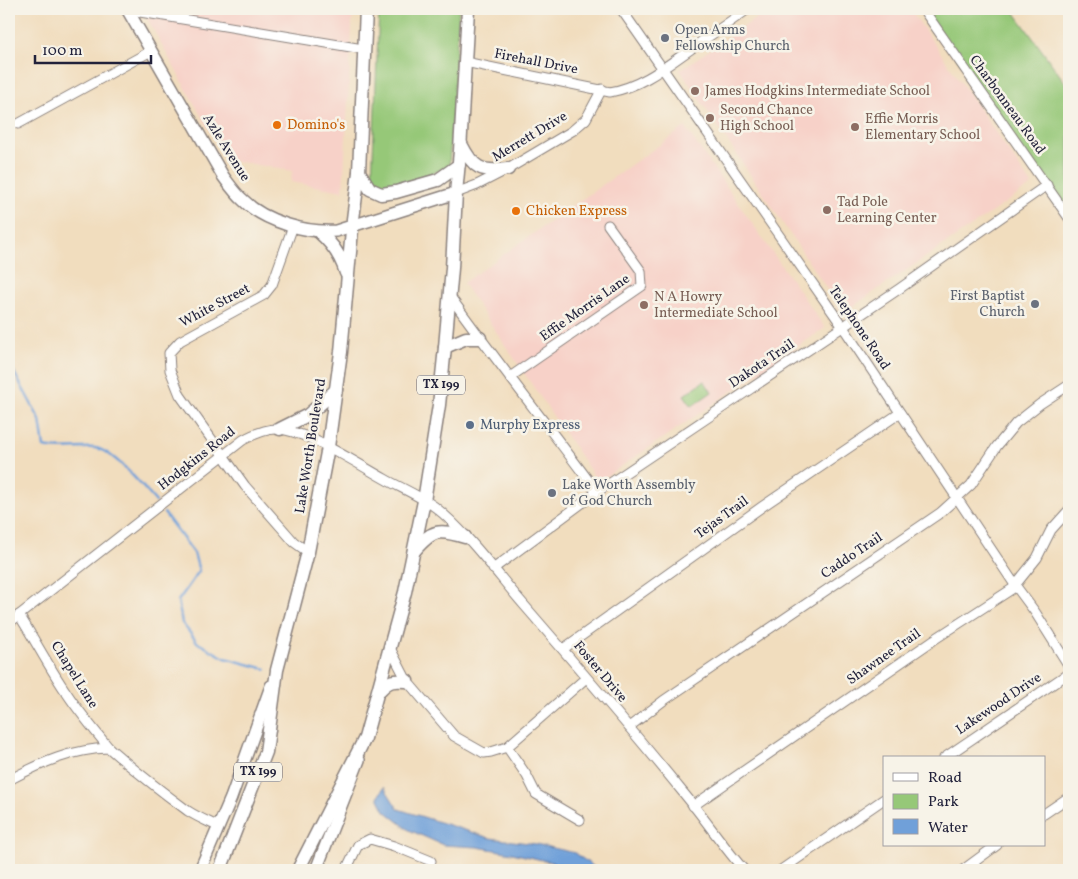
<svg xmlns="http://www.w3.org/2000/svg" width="1078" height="879" font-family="Vollkorn,serif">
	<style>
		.built { fill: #f7d1c8 }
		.green { fill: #96c878; stroke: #5c755a }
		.water { fill: #70a0d9; stroke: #49618a }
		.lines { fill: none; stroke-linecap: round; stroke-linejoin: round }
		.stream { stroke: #70a0d9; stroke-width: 2.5 }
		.minor-casing { stroke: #8a807c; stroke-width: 11 }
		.major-casing { stroke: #8a807c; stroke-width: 14 }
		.highway-casing { stroke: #8a807c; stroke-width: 15 }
		.minor { stroke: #fff; stroke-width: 9 }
		.major { stroke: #fff; stroke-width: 11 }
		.highway { stroke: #fff; stroke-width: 12 }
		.worship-dot { fill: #6b7280; stroke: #f7f3e8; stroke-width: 2 }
		.education-dot { fill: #8d6e63; stroke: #f7f3e8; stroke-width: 2 }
		.food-dot { fill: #e8710a; stroke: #f7f3e8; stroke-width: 2 }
		.service-dot { fill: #5c6f8a; stroke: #f7f3e8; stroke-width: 2 }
		.labels { text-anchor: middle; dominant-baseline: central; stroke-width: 5; stroke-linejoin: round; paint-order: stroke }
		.shield { fill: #f7f3e8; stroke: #62616f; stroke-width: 1 }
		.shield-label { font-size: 12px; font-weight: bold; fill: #22223b }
		.worship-label { font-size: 14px; fill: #5b616d; stroke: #f7f3e8; text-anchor: start }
		.street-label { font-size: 14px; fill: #22223b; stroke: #f7f3e8 }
		.education-label { font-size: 14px; fill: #785e54; stroke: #f7f3e8; text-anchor: start }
		.food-label { font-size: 14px; fill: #c56008; stroke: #f7f3e8; text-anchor: start }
		.service-label { font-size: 14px; fill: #4e5e75; stroke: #f7f3e8; text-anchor: start }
	</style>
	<rect width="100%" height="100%" fill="#f7f3e8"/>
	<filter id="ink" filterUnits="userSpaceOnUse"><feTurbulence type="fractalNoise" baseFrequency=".02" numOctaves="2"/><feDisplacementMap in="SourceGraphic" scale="10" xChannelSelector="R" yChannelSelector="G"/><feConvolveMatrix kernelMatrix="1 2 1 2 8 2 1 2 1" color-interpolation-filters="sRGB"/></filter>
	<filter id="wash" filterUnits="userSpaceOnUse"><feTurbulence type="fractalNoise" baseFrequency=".0096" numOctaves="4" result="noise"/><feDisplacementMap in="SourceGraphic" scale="20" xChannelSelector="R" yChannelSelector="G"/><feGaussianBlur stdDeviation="1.12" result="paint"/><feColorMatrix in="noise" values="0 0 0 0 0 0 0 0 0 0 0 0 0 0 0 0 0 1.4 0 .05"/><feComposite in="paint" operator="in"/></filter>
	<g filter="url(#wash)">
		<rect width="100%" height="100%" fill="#f1ddbe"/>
		<!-- built -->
		<g class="built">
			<path d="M142 9H353L343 191 291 182 292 171 225 159Z"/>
			<path d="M770 9H910L1032 185 843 313 680 70Z"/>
			<path d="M685 127 825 328 598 482 463 283Z"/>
		</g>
		<!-- green -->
		<g class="green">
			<path d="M379 9H459L449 167 385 190 372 180Z"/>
			<path d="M923 9H1012L1069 88V218Z"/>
			<path d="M704 381 712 392 692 406 684 395Z"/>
		</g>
		<!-- water -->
		<path class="water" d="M384 787 398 809 490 838 536 844 575 853 598 870H574L568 866 512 853 477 847 443 845 409 830 385 811 378 797Z"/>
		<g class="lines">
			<!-- stream -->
			<g class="stream">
				<path d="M9 363 40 420 44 447C61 451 78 447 95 448 113 450 144 488 156 502"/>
				<path d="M164 513 194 553 199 571 178 601 182 623 198 643 225 658 266 669"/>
			</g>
		</g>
	</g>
	<g filter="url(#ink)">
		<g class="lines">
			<defs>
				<g id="minor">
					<path d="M130 9 140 12 363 49"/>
					<path d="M621 9 843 327 1015 585 1035 612 1069 666"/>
					<path d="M923 9 1069 218"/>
					<path d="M465 62 610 92C640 87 664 68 688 51 708 37 728 23 748 9"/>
					<path d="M18 124 151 51"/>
					<path d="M456 193 477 185 508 169 572 131 586 119 602 89"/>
					<path d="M293 226 272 285 264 295 180 341 169 353 170 370 180 395 245 486 294 542 308 552"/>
					<path d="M449 295C497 362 548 426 597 492"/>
					<path d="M510 377 642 286 641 271 608 225"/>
					<path d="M493 569 597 492 899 289 1047 185"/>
					<path d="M19 615C35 640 49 667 66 692 79 712 94 730 109 748"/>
					<path d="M9 623 243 440C254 434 267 428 279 429 309 432 358 464 385 479 401 488 420 496 435 507 466 531 498 575 524 605 577 666 630 727 681 790 703 816 722 845 744 870"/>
					<path d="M563 649 763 506 900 413"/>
					<path d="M391 650 407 681 454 736 484 753 491 752 507 747 586 678"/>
					<path d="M629 727 663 701 940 513 971 485 997 446 1016 423 1040 404 1069 385"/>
					<path d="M507 747 527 776 536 794 580 820"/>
					<path d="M944 758 1069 673"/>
					<path d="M9 780C41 763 72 749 109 748 134 770 161 791 188 811 197 817 209 822 219 827"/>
					<path d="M693 806 935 639 1012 589 1037 558 1051 530 1069 510"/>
					<path d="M1044 814 1069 797"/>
					<path d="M346 870 358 845 370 839 394 846 431 861"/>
					<path d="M781 870 884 799"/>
					<path d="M963 870 997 845"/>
				</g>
				<g id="major">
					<path d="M127 9 223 176C229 184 235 193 243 200 265 222 306 233 336 231L456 193"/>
					<path d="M200 870 231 798 271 686"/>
					<path d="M316 870 359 760"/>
				</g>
				<g id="highway">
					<path d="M461 144C473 168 481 173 508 169"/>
					<path d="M359 172 370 189 381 194 396 192 438 180 459 165"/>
					<path d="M319 232C333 244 341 256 346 273"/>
					<path d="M445 347 466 338H480"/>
					<path d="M280 429 308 415 336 390"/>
					<path d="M414 551C433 529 438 529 465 537"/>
					<path d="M380 690C389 680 394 680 407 681"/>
					<path d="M220 870 266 752 277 670 308 552 328 447 341 352 353 219 359 172 366 9"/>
					<path d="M298 870 365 738 405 592 424 501 439 405 445 347 452 268 456 193 460 151 468 9"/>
				</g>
			</defs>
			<!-- minor casing -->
			<use href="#minor" class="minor-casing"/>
			<!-- major casing -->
			<use href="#major" class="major-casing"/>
			<!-- highway casing -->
			<use href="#highway" class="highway-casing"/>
			<!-- minor -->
			<use href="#minor" class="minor"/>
			<!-- major -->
			<use href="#major" class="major"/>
			<!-- highway -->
			<use href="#highway" class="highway"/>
		</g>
	</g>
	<!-- markers -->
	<g class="worship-dot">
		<circle cx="665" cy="38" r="5"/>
		<circle cx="1035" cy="304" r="5"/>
		<circle cx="552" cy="493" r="5"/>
	</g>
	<g class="education-dot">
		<circle cx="695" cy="91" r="5"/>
		<circle cx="710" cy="118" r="5"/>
		<circle cx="855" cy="127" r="5"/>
		<circle cx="827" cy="210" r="5"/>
		<circle cx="644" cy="305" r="5"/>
	</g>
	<g class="food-dot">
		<circle cx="277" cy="125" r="5"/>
		<circle cx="516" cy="211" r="5"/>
	</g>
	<circle class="service-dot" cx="470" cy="425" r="5"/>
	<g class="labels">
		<!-- shield labels -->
		<g class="shield">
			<rect x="417" y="375.5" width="48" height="19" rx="4"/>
			<rect x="234" y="762.5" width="48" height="19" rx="4"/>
		</g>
		<g class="shield-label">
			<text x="441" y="385">TX 199</text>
			<text x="258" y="772">TX 199</text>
		</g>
		<!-- worship labels -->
		<g class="worship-label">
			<text x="675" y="30">Open Arms<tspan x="675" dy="16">Fellowship Church</tspan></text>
			<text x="1025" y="296" text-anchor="end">First Baptist<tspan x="1025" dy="16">Church</tspan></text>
			<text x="562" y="485">Lake Worth Assembly<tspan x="562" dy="16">of God Church</tspan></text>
		</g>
		<!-- street labels -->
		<g class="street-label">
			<text transform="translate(536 62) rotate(11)">Firehall Drive</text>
			<text transform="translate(1007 105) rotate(54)">Charbonneau Road</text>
			<text transform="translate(530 137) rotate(-31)">Merrett Drive</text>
			<text transform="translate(226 148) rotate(58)">Azle Avenue</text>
			<text transform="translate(215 306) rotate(-28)">White Street</text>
			<text transform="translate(585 308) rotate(-35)">Effie Morris Lane</text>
			<text transform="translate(859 328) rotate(56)">Telephone Road</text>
			<text transform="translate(762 364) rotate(-34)">Dakota Trail</text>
			<text transform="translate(311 446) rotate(-81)">Lake Worth Boulevard</text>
			<text transform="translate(197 459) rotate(-38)">Hodgkins Road</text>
			<text transform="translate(722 518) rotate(-36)">Tejas Trail</text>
			<text transform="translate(852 556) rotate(-34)">Caddo Trail</text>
			<text transform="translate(884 657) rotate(-35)">Shawnee Trail</text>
			<text transform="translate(600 672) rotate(50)">Foster Drive</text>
			<text transform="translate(74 675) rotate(58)">Chapel Lane</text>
			<text transform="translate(999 704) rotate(-34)">Lakewood Drive</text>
		</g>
		<!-- education labels -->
		<g class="education-label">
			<text x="705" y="91">James Hodgkins Intermediate School</text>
			<text x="720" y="110">Second Chance<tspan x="720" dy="16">High School</tspan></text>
			<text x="865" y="119">Effie Morris<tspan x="865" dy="16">Elementary School</tspan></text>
			<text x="837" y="202">Tad Pole<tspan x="837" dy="16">Learning Center</tspan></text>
			<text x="654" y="297">N A Howry<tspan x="654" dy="16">Intermediate School</tspan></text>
		</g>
		<!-- food labels -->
		<g class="food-label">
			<text x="287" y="125">Domino's</text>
			<text x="526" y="211">Chicken Express</text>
		</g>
		<!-- service labels -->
		<g class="service-label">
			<text x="480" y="425">Murphy Express</text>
		</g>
	</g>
	<!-- margin -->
	<rect width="1078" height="879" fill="none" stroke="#f7f3e8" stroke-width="30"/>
	<!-- legend -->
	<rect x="883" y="756" width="162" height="90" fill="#f7f3e8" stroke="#a29fa3"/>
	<rect x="893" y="773" width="25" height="8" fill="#ffffff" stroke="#a29fa3"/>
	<text x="928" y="782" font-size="15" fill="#22223b">Road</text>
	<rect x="893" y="794" width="25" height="15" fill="#96c878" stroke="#a29fa3"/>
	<text x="928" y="806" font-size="15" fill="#22223b">Park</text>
	<rect x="893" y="819" width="25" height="15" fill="#70a0d9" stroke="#a29fa3"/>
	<text x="928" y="832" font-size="15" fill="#22223b">Water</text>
	<!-- scale -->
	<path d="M35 55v8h116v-8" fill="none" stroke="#22223b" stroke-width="2.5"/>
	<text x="42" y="55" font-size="15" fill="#22223b" stroke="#f7f3e8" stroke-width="4" paint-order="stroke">100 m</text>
</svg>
